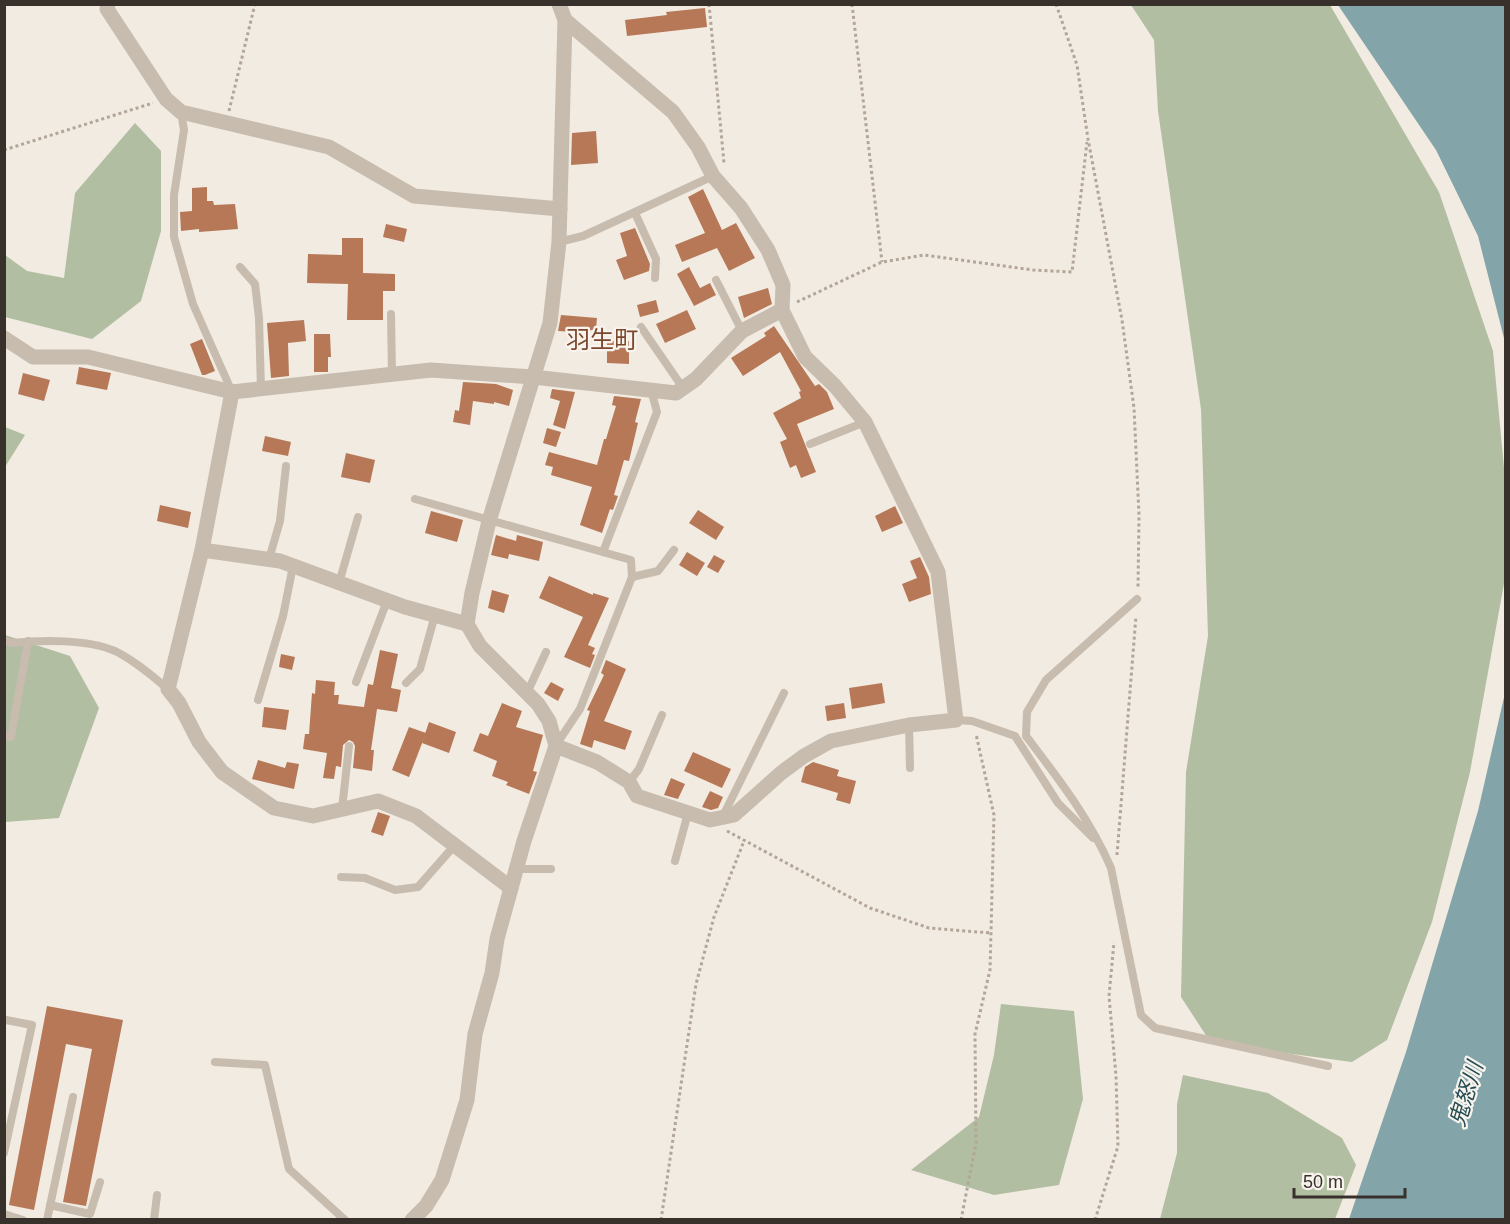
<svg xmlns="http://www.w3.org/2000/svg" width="1510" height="1224" font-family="Arial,'Noto Sans JP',sans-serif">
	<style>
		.green { fill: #b2bea2 }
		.water { fill: #83a5aa }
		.building { fill: #b77858 }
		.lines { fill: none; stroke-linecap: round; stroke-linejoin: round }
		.path { stroke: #b3a698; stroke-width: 3; stroke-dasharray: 3 3; stroke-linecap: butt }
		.service { stroke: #c7bcae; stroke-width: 8 }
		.minor { stroke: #c7bcae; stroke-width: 15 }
		.labels { text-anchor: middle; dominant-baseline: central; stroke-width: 4.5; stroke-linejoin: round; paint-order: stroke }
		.water-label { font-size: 22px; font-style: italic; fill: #264d54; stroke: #f8f4ed }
		.quarter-label { font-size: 24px; fill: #7c482e; stroke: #f8f4ed }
	</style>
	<rect width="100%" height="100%" fill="#f1ebe1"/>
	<!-- green -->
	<g class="green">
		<path d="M1131 5H1330L1439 192 1493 351 1505 478V578L1470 772 1432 922 1387 1040 1352 1062 1211 1043 1181 997 1186 772 1208 636 1201 409 1158 111 1154 40Z"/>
		<path d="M135 123 161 151V231L141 301 92 339 5 317V255L27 271 64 278 75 193Z"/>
		<path d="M5 427 25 435 5 467Z"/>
		<path d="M5 635 70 656 99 708 59 818 5 822Z"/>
		<path d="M1001 1004 1074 1011 1083 1099 1059 1185 994 1195 911 1170 979 1117 994 1055Z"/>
		<path d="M1183 1075 1268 1093 1342 1138 1356 1165 1335 1219H1160L1177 1153V1104Z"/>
	</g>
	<!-- water -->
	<g class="water">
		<path d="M1338 5H1505V342L1478 236 1436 150Z"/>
		<path d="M1505 693V1219H1349L1406 1052 1478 811Z"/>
	</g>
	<!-- building -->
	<g class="building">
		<path d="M705 8 707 27 627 36 625 20 667 15 666 12Z"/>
		<path d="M596 131 598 163 571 165 572 133Z"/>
		<path d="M207 187V201H213L214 205 235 204 238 229 199 232V229L181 231 180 212 192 211V188Z"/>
		<path d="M703 189 722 230 736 223 755 258 729 271 717 248 682 262 675 245 705 233 688 197Z"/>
		<path d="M386 224 407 229 404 242 383 237Z"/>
		<path d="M635 228 650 264 649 271 624 280 616 260 627 256 620 233Z"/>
		<path d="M342 238H363V273L395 274V291H383V320H347L348 284 307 283 308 254 342 255Z"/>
		<path d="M689 267 700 288 710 283 716 295 694 306 677 274Z"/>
		<path d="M768 288 772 304 744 318 738 297Z"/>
		<path d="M656 300 659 312 640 317 637 305Z"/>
		<path d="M687 310 696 329 665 343 656 324Z"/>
		<path d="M561 315 597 318 596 329 575 334V332L558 331Z"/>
		<path d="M304 320 306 341 288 343 289 376 271 378 267 323Z"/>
		<path d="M774 326 815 386 819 384 827 392 834 409 797 424 816 472 801 478 796 465 790 468 780 442 787 439 773 413 801 398 799 392 801 391 780 352 743 376 731 358 766 336 764 333Z"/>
		<path d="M314 334H330L331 357H328V372H314Z"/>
		<path d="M202 339 215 371 205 375H202L190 344Z"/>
		<path d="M607 341H629V364L607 363Z"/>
		<path d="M79 367 111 373 107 390 76 384Z"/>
		<path d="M23 373 50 380 44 401 18 394Z"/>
		<path d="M463 382 496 384 513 390 509 406 494 402V404L473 401 470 425 453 422 455 410 459 411Z"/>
		<path d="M552 389 575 392 565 429 553 425 560 401 550 398Z"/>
		<path d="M614 396 641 399 635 422 638 423 629 461 624 460 614 495 618 496 613 510 610 509 602 533 580 525 592 487 551 475 553 467 545 465 549 452 597 465 604 439H606L616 406 612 405Z"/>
		<path d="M547 428 561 432 556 447 543 443Z"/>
		<path d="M265 436 291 442 288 456 262 451Z"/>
		<path d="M346 453 375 460 370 483 341 477Z"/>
		<path d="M160 505 191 512 188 528 157 521Z"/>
		<path d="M895 506 903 523 882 532 875 516Z"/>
		<path d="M698 510 724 527 716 540 689 523Z"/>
		<path d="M431 511 463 520 457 542 425 533Z"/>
		<path d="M496 535 516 541 517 535 543 542 539 561 509 554 508 559 491 555Z"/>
		<path d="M687 552 705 563 697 576 679 565Z"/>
		<path d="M714 555 725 561 718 573 707 567Z"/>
		<path d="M920 557 929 577 931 594 909 602 902 584 917 578 910 561Z"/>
		<path d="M549 576 593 595V593L609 598 588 645 595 648 592 654 595 655 590 668 564 657 583 617 539 598Z"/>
		<path d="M492 590 509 595 504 613 488 608Z"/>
		<path d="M380 650 398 654 391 688 401 690 397 712 377 709 371 750H374L372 771 353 768 355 746 353 742 349 740 343 745 341 767 336 766 334 779 323 778 327 753 303 749 305 734H309L312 693 315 694 316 680 335 682 334 695H339L338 704 364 707 368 684 373 685Z"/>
		<path d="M281 654 295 657 292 670 279 667Z"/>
		<path d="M606 660 626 669 604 721 632 731 625 750 594 740 592 748 580 744 590 711 587 710 604 675 601 673Z"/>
		<path d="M551 682 564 689 558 701 544 693Z"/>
		<path d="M882 683 885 703 852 709 849 688Z"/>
		<path d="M502 703 522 711 516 727 543 735 533 771 537 772 529 794 506 785 508 782 492 776 497 761 473 751 480 733 488 736Z"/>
		<path d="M844 703 846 718 827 721 825 706Z"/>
		<path d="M264 707 289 710 286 730 262 727Z"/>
		<path d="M429 722 456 732 449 753 422 743Z"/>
		<path d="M409 727 426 733 409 777 392 770Z"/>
		<path d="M693 752 731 769 722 788 684 771Z"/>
		<path d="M258 760 285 768 287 762 299 764 294 789 252 779Z"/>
		<path d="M813 762 839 770 837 776 856 781 850 804 836 800 838 793 801 782 805 767Z"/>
		<path d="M671 778 685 784 678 799 664 795Z"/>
		<path d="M710 791 723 797 718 808 711 810 702 807Z"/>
		<path d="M378 812 390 816 383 836 371 832Z"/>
		<path d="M47 1006 123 1020 86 1206 63 1202 92 1049 66 1044 34 1210 9 1205Z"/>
	</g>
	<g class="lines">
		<!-- path -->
		<g class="path">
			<path d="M709 4 724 163"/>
			<path d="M852 4 882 262"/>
			<path d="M1056 4 1077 65 1088 139 1122 320 1134 408 1139 515 1138 588"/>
			<path d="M229 111 255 4"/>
			<path d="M4 150 153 103"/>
			<path d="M797 302 882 262 924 255 1033 270 1072 272 1087 142"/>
			<path d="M727 831 870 908 929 928 991 933"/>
			<path d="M1117 855 1136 616"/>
			<path d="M661 1220 696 984 714 917 744 841"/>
			<path d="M961 1220 976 1143 975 1034 990 970 994 815 976 734"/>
			<path d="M1095 1220 1118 1146 1116 1076 1109 996 1114 942"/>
		</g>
		<!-- service -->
		<g class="service">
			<path d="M181 112 184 130 174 195V237L193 304 232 392"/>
			<path d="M635 213 656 259 655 278"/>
			<path d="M559 242 583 236 713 176"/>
			<path d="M240 267 255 284 259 318 261 390"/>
			<path d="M716 280 742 331"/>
			<path d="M391 314 392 375"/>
			<path d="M641 327 683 388"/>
			<path d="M810 444 865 422"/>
			<path d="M415 499 631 560 632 577 580 709 556 745"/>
			<path d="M603 552 657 412 651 390"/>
			<path d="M269 559 280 521 286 466"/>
			<path d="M632 577 658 571 674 550"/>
			<path d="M339 583 358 517"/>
			<path d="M1137 599 1046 680 1027 712 1026 736C1058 778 1090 819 1111 868L1141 1015 1155 1028 1328 1066"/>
			<path d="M4 641 12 643C42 640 87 639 115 651 134 660 152 676 168 689"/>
			<path d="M356 682 387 601"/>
			<path d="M406 683 420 669 435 615"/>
			<path d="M527 693 546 652"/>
			<path d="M258 700 283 616 293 566"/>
			<path d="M956 720 972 721 1015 736 1058 803 1093 838"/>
			<path d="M909 725 910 768"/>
			<path d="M4 736 11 737 28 641"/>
			<path d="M629 782 639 769 662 715"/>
			<path d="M342 809 349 746"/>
			<path d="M722 818 784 693"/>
			<path d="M675 861 688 813"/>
			<path d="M516 869H551"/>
			<path d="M341 877 365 878 395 890 418 887 455 845"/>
			<path d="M215 1062 265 1065 289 1169 345 1220"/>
			<path d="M4 1153 32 1025 6 1020"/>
			<path d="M50 1205 90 1214 100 1182"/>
			<path d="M4 1214 23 1220"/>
			<path d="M47 1220 73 1097"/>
			<path d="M154 1220 157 1195"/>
		</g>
		<!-- minor -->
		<g class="minor">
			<path d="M108 4 107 9 166 99 181 112 329 147 414 196 560 209"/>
			<path d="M4 338 33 357H88L232 392 431 370 533 377 676 393 696 379 742 331 782 310"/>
			<path d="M232 392 202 550 168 689 179 703 199 742 222 772 274 808 313 816 378 801 416 816 511 888"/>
			<path d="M202 550 280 561 405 607 467 624"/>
			<path d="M556 746 597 762 629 782 637 796 710 820 734 815 781 773 804 756 831 741 909 725 956 720 938 572 865 422 835 386 805 357 782 310 783 285 768 250 741 208 713 176 698 147 673 112 565 20"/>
			<path d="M412 1220 426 1206 442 1180 467 1100 475 1034 492 973 497 939 524 841 556 746 549 721 538 704 480 646 467 624 472 593 489 521 550 323 559 242 565 20 559 4"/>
		</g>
	</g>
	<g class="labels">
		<!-- water labels -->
		<g class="water-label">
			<text transform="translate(1466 1094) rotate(-73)">鬼怒川</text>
		</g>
		<!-- quarter labels -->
		<g class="quarter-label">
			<text x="602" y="339">羽生町</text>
		</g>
	</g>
	<!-- border -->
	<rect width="1510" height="1224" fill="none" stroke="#37302b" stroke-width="12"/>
	<!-- scale -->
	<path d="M1294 1188v9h111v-9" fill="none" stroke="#37302b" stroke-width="3"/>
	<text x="1303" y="1188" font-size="18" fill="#37302b" stroke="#f8f4ed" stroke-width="4.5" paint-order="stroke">50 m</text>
</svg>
